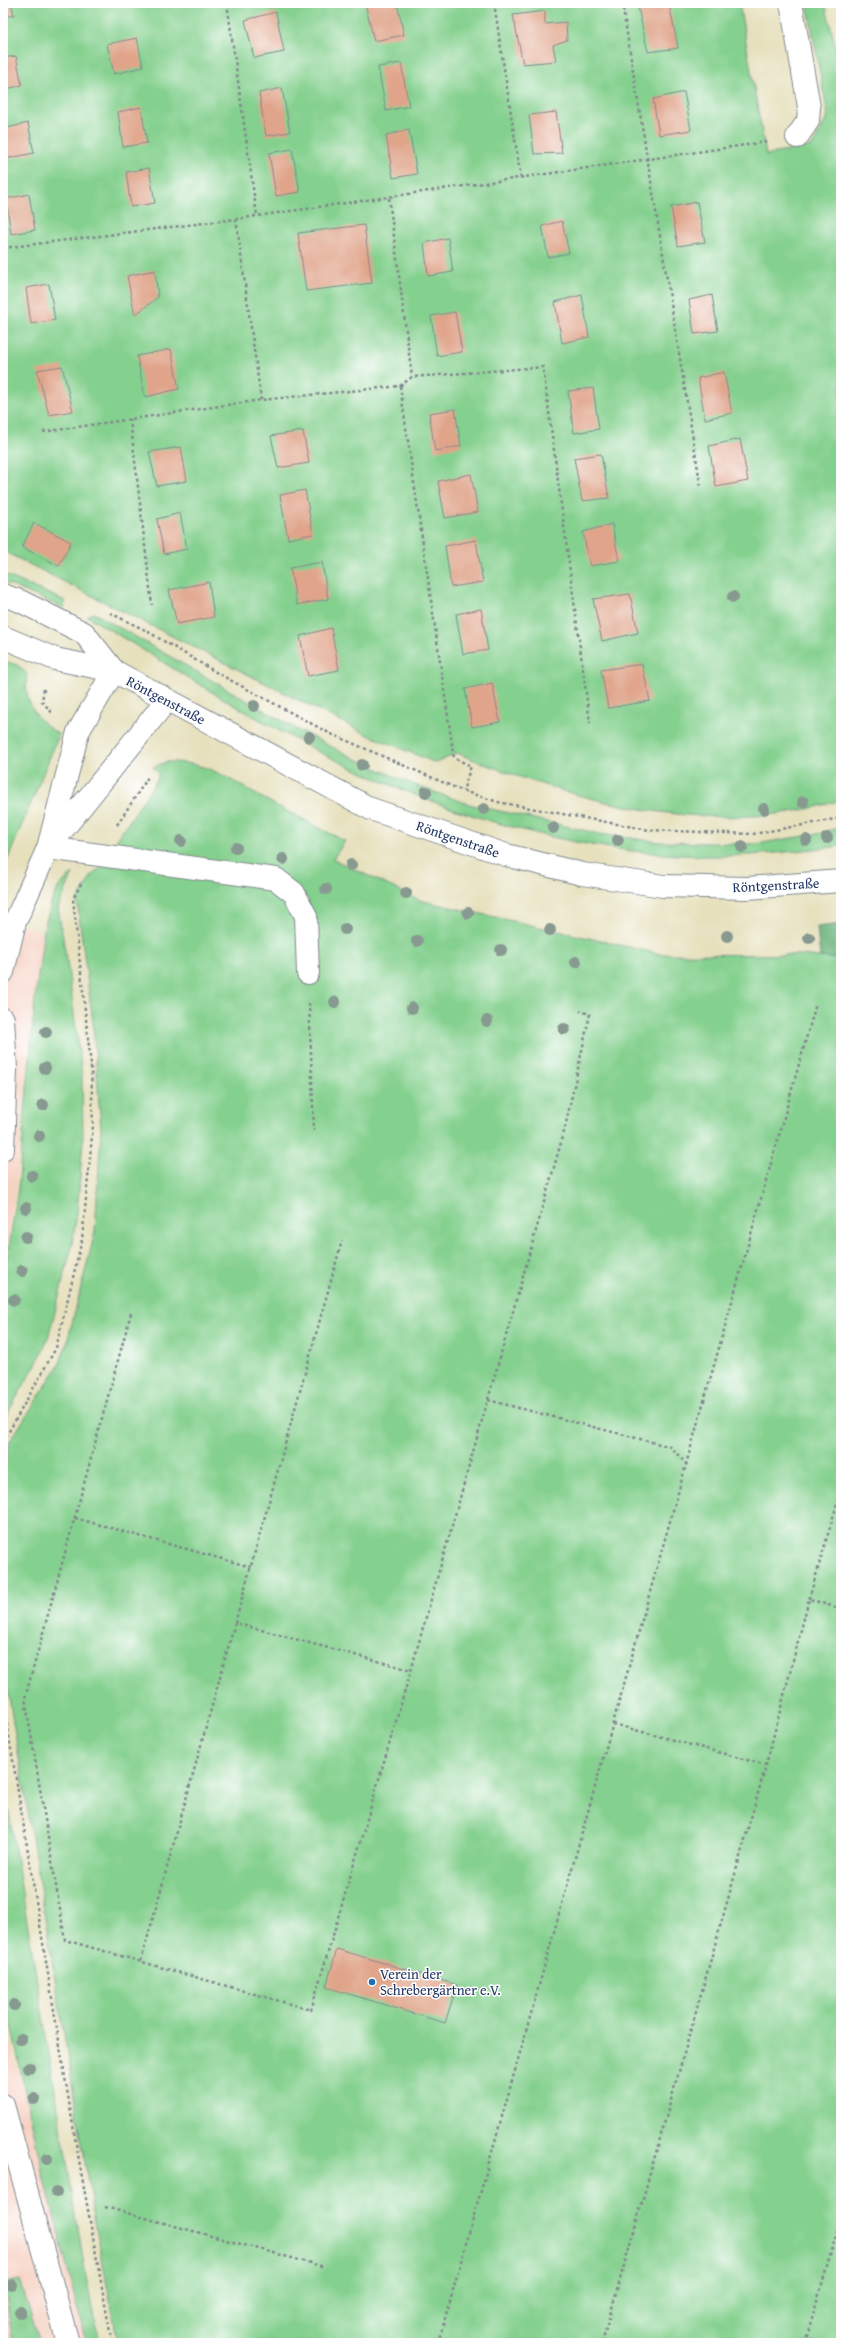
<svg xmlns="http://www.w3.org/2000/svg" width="844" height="2346" font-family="'Gentium Book Plus',serif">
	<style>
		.built { fill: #f6d2c3 }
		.green { fill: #84d08e; stroke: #508076 }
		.forest { fill: #6bb279; stroke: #43706c }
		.building { fill: #e0a48a }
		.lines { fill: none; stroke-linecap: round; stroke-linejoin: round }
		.service-casing { stroke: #80888d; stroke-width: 24 }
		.tertiary-casing { stroke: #80888d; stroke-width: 24 }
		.path { stroke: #80888d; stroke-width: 2.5; stroke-dasharray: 3 3; stroke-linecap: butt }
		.service { stroke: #fff; stroke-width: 22 }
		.tertiary { stroke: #fff; stroke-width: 22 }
		.tree { fill: #879990 }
		.poi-dot { fill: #1f6fb2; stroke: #fff; stroke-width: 1.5 }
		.labels { text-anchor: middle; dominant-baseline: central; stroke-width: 3; stroke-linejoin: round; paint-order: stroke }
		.street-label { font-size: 14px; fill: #1b2f5e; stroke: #fff }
		.poi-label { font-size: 14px; fill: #1b2f5e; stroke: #fff; text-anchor: start }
	</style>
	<rect width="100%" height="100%" fill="#fff"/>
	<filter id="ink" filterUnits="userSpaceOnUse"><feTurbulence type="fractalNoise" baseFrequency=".025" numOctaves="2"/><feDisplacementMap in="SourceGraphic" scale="8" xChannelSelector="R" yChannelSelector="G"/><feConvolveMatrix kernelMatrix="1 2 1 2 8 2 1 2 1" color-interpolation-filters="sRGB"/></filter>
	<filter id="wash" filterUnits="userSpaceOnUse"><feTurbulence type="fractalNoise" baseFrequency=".012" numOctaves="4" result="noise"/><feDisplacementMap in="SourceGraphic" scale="16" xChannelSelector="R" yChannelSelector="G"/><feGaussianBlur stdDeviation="0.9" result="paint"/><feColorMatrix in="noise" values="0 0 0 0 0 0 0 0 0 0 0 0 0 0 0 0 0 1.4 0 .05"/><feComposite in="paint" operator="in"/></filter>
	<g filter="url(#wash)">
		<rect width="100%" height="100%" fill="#e6e0bc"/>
		<!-- built -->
		<g class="built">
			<path d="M3 916 43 934 33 1002 15 1191 3 1269Z"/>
			<path d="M3 2010 64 2255 86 2343H3Z"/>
		</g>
		<!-- green -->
		<g class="green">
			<path d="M3 3H739L766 155 812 146 828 116 807 3H825L841 69V800C715 840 576 802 457 753L436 763 368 735 3 551Z"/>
			<path d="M3 574 65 601 64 608 3 582Z"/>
			<path d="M94 613 302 732 366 764 417 786 469 804 600 834 660 842 756 844 822 833 841 827V846C795 851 750 857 703 856 565 853 425 808 304 744 229 705 159 659 87 616Z"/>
			<path d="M3 660 19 666 27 674C23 704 36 719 59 735L3 871Z"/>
			<path d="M167 762C205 761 226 777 257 795 286 811 316 826 345 841L333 859 419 900 660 954 799 955 841 959V2343H118L92 2206 3 1660V1476L10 1441 59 1365 67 1343 95 1232 101 1129 93 1023 77 901 92 875 122 850 112 847 158 778V773L153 767Z"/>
			<path d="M73 873 58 908 68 968 82 1074 83 1141 77 1213 71 1250 49 1335 40 1357 3 1421V1286L18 1189 35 999 44 929 51 903 59 886Z"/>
			<path d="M3 1777 86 2276 99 2343H86L37 2148 3 1987Z"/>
			<path d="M20 2280 40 2343H13L4 2283Z"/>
		</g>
		<!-- forest -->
		<path class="forest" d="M841 924V959L820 957 817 927Z"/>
		<g id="blocks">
			<!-- building -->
			<g class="building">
				<path d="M3 3H11L14 15 3 17Z"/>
				<path d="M365 3H397L404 35 374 41Z"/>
				<path d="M637 3H669L678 48 648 52Z"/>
				<path d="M545 11V24L566 22 567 40 553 45 556 61 523 64 513 15Z"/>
				<path d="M276 12 284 52 254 58 245 20Z"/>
				<path d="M137 38 143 67 114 74 107 44Z"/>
				<path d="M16 56 22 85 3 90V58Z"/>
				<path d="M401 63 409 106 386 111 378 67Z"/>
				<path d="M282 88 290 132 266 136 259 93Z"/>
				<path d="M684 92 691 130 659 135 653 99Z"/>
				<path d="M141 107 147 143 123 147 118 112Z"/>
				<path d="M556 112 562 153 534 154 529 115Z"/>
				<path d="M28 123 34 153 5 159 3 129Z"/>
				<path d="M409 130 417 174 393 178 386 135Z"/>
				<path d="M292 149 300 192 276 196 269 153Z"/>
				<path d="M149 168 155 203 131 207 126 172Z"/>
				<path d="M29 194 35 230 11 234 6 199Z"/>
				<path d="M697 202 705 242 678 246 671 207Z"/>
				<path d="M562 221 569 253 548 257 542 226Z"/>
				<path d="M364 225 372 283 306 291 298 233Z"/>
				<path d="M448 238 453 272 428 276 424 243Z"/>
				<path d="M155 270 158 297 135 315 127 276Z"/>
				<path d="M49 284 55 320 31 324 26 288Z"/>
				<path d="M582 295 589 337 562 343 555 302Z"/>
				<path d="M712 295 718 331 694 334 689 300Z"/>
				<path d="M455 312 462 352 437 356 431 316Z"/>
				<path d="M171 349 179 389 145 397 137 356Z"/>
				<path d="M62 366 73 411 49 415 37 370Z"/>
				<path d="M724 372 732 413 705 419 698 378Z"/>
				<path d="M593 388 599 429 574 433 568 391Z"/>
				<path d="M455 409 461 446 435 451 429 413Z"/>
				<path d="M303 431 309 463 278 468 271 436Z"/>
				<path d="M740 439 748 481 716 487 709 446Z"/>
				<path d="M181 447 187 481 157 486 149 452Z"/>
				<path d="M601 454 609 498 582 501 574 458Z"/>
				<path d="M471 474 478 512 445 518 438 481Z"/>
				<path d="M305 490 313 534 288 539 280 495Z"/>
				<path d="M180 513 187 549 164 554 157 519Z"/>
				<path d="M34 523 71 542 59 566 22 547Z"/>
				<path d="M612 524 619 561 590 566 583 532Z"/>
				<path d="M476 540 483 582 451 587 445 546Z"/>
				<path d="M322 562 328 599 297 605 290 568Z"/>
				<path d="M209 582 214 617 177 624 169 590Z"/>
				<path d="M630 594 638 633 602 641 593 599Z"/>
				<path d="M481 609 488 650 463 654 456 614Z"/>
				<path d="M331 628 339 670 308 676 300 636Z"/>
				<path d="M642 664 650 701 608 708 601 670Z"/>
				<path d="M492 683 500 722 472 727 465 689Z"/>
				<path d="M337 1949 457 1985 445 2023 326 1987Z"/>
			</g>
		</g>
	</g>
	<g filter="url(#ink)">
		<use href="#blocks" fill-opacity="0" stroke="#80888d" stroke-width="1"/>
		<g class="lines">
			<defs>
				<g id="service">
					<path d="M791 3 809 107 808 121 797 137"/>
					<path d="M52 843 167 700"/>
					<path d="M48 848 276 879 294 893 306 916 308 973"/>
					<path d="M3 972 15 922 48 848 78 732 114 671"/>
					<path d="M3 1019 6 1069 3 1149"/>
					<path d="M3 2105 68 2343"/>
				</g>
				<g id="tertiary">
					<path d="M3 595 20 601 84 633 114 671"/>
					<path d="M3 637 55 659 114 671 371 809 506 855 582 874 663 886 747 888 841 881"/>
				</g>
			</defs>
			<!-- service casing -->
			<use href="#service" class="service-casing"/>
			<!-- tertiary casing -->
			<use href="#tertiary" class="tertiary-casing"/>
			<!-- path -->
			<g class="path">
				<path d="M227 3 257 216"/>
				<path d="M494 3 521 179"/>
				<path d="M622 3 701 488"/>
				<path d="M838 3 841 13"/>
				<path d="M389 198 412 377"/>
				<path d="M236 219 261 400"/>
				<path d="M3 248 236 219 766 142"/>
				<path d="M400 386 454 758 471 766 463 791"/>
				<path d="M130 419 152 605"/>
				<path d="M43 432 261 400 400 386 412 377 543 367 590 723"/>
				<path d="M110 613 145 630 219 674 329 733 463 791 498 802 649 830 753 834 841 818"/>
				<path d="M44 689 42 701 53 714"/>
				<path d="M117 825 147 779 146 778"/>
				<path d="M309 1003 314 1131"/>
				<path d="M131 1313 25 1698 65 1940 311 2010 411 1670 564 1132 590 1014 580 1011"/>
				<path d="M488 1400 671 1447 687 1465"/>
				<path d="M3 1442 56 1348 82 1240 93 1126 91 1065 73 899 81 884"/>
				<path d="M75 1518 251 1567"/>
				<path d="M809 1599 841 1490"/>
				<path d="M235 1623 342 1241"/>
				<path d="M3 1700 75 2138 112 2343"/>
				<path d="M613 1724 766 1765"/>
				<path d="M141 1961 235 1623 411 1670"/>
				<path d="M105 2207 325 2267"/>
				<path d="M438 2343 816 1004"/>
				<path d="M602 2343 766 1765 809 1599 841 1609"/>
				<path d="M805 2343 841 2218"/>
			</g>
			<!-- service -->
			<use href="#service" class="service"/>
			<!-- tertiary -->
			<use href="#tertiary" class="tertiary"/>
		</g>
		<!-- trees -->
		<g class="tree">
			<circle cx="733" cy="597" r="6"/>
			<circle cx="254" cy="706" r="6"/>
			<circle cx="309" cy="737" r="6"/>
			<circle cx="362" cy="765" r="6"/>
			<circle cx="426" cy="792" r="6"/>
			<circle cx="803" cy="802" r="6"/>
			<circle cx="484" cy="809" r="6"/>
			<circle cx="764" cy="809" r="6"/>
			<circle cx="553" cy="828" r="6"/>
			<circle cx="827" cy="838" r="6"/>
			<circle cx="618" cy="840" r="6"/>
			<circle cx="806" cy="840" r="6"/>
			<circle cx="181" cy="841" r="6"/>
			<circle cx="742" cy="847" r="6"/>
			<circle cx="236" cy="848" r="6"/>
			<circle cx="283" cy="859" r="6"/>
			<circle cx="351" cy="865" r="6"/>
			<circle cx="326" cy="889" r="6"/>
			<circle cx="406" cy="893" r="6"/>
			<circle cx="468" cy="913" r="6"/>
			<circle cx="345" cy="929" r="6"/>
			<circle cx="550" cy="930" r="6"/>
			<circle cx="727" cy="936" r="6"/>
			<circle cx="809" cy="938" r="6"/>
			<circle cx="417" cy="941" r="6"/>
			<circle cx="501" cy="950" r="6"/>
			<circle cx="576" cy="962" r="6"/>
			<circle cx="335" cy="1002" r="6"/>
			<circle cx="412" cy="1008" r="6"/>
			<circle cx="487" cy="1021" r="6"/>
			<circle cx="564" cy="1029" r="6"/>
			<circle cx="46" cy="1032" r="6"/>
			<circle cx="45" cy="1068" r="6"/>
			<circle cx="43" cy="1105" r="6"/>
			<circle cx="39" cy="1136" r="6"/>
			<circle cx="32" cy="1176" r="6"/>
			<circle cx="26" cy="1208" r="6"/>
			<circle cx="26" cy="1237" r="6"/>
			<circle cx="22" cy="1271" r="6"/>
			<circle cx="14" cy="1300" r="6"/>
			<circle cx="14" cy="2005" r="6"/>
			<circle cx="21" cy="2039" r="6"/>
			<circle cx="29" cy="2068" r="6"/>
			<circle cx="34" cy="2099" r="6"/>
			<circle cx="47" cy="2159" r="6"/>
			<circle cx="56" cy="2192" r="6"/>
			<circle cx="12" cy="2285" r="6"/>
			<circle cx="20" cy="2312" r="6"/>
		</g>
	</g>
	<!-- markers -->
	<circle class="poi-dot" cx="372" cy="1982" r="4"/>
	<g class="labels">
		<!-- street labels -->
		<g class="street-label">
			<text transform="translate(166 700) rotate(28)">Röntgenstraße</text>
			<text transform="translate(458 839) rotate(19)">Röntgenstraße</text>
			<text transform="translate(776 885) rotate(-3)">Röntgenstraße</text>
		</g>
		<!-- poi labels -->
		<g class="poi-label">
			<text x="380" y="1974">Verein der<tspan x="380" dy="16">Schrebergärtner e.V.</tspan></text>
		</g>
	</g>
	<!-- margin -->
	<rect width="844" height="2346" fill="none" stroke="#fff" stroke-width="16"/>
</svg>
